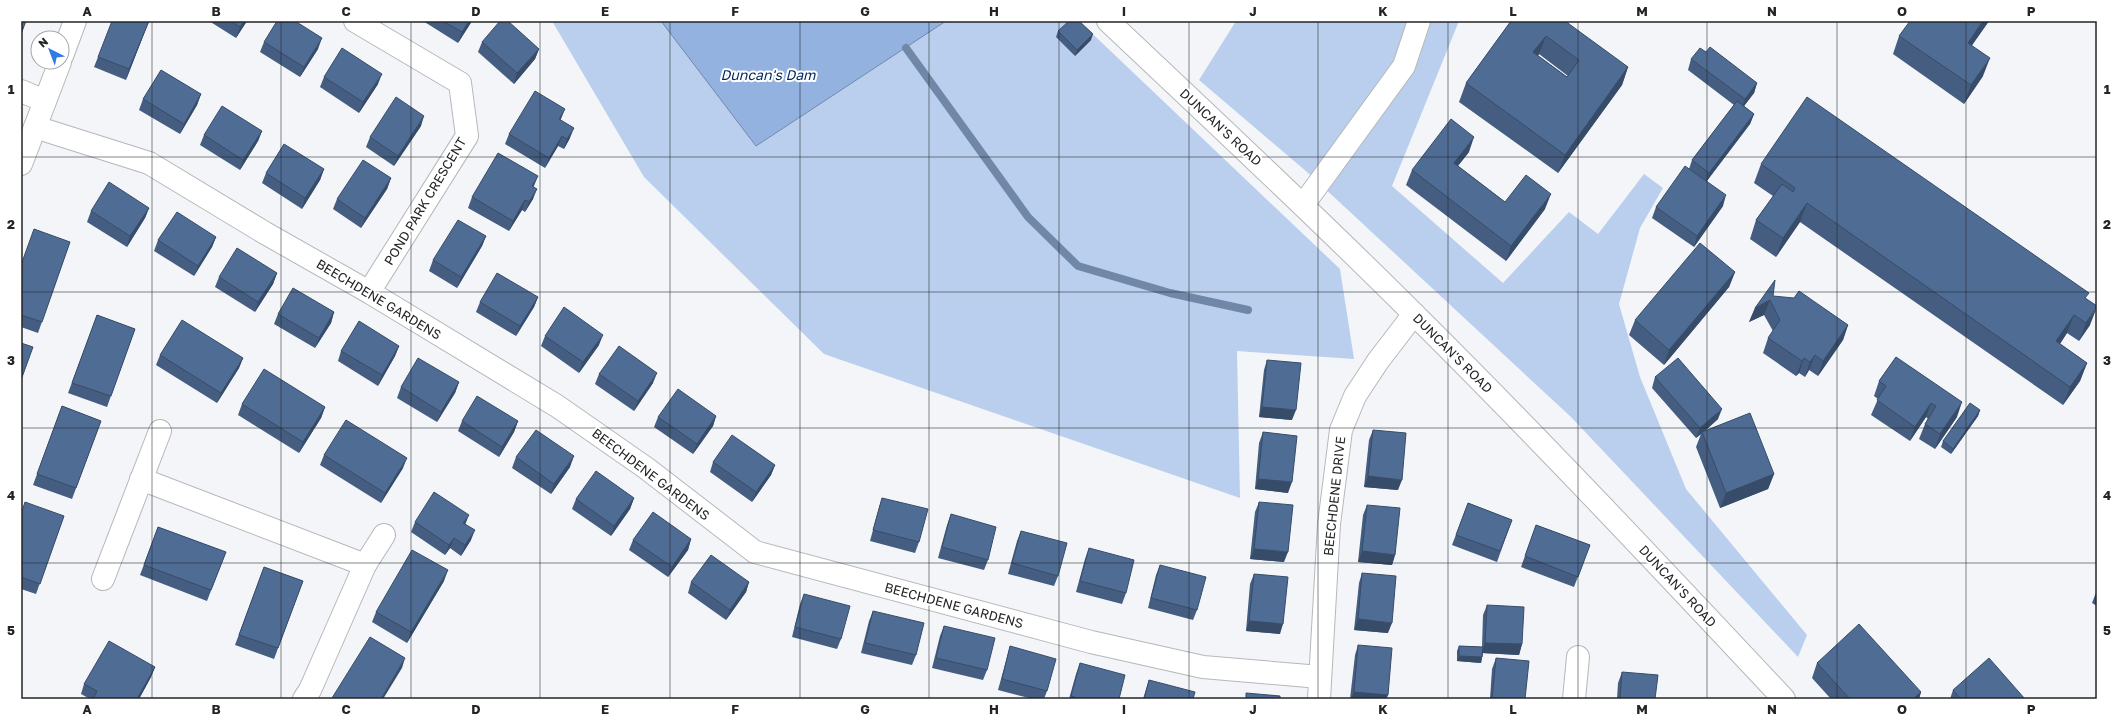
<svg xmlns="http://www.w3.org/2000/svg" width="2118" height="720" font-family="'Golos Text',sans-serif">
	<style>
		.green { fill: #bacfed }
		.water { fill: #93b2e0; stroke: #7187a8 }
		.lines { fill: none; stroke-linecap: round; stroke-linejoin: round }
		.stream { stroke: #7187a8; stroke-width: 8 }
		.minor-casing { stroke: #b5b8bb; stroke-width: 24 }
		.tertiary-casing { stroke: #b5b8bb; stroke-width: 24 }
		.minor { stroke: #fff; stroke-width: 22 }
		.tertiary { stroke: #fff; stroke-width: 22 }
		.wall { fill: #445d80; fill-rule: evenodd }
		.shaded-wall { fill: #374c68 }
		.building { fill: #4f6c95; stroke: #374c68; fill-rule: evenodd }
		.grid { fill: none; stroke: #232425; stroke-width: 1; stroke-opacity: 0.55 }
		.labels { text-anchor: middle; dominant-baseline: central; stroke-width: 4; stroke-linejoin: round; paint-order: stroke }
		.street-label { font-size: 13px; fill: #232425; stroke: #fff }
		.water-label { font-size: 14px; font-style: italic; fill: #00265b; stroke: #fff }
		.neatline { fill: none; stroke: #232425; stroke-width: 1.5 }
		.grid-label { font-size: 13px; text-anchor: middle; font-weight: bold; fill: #232425 }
	</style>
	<rect width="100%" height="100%" fill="#f3f5f9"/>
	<!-- green -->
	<g class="green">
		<path d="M552 21H661L756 146 946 21H1079L1340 269 1354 359 1237 351 1240 498 824 354 644 177Z"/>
		<path d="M1236 21H1459L1392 186 1503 283 1569 212 1598 234 1644 174 1663 188 1640 228 1619 304 1640 377 1686 489 1807 635 1798 657 1571 417 1307 172 1199 80Z"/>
	</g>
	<!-- water -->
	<path class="water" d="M661 21H946L756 146Z"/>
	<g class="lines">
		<!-- stream -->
		<path class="stream" d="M906 48 1028 217 1078 266 1170 293 1248 310"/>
		<defs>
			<g id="minor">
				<path d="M355 21 460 83 467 136 369 292"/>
				<path d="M62 56 75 21"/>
				<path d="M21 91 45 101"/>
				<path d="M35 127 149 163 265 233 369 292 557 406 646 468 755 552 1091 642 1203 667 1320 677"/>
				<path d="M21 164 60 62"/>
				<path d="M1303 205 1404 66 1419 21"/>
				<path d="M141 479 365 565"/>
				<path d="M103 579 160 431"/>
				<path d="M304 699 310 690 365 565 384 535"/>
				<path d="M1319 699 1329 524 1341 430 1355 396 1378 361 1414 314"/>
				<path d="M1574 699 1578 657"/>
			</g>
			<path id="tertiary" d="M1108 21C1211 118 1314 214 1414 314 1540 439 1662 569 1784 699"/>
		</defs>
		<!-- minor casing -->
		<use href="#minor" class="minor-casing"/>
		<!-- tertiary casing -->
		<use href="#tertiary" class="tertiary-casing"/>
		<!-- minor -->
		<use href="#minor" class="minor"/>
		<!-- tertiary -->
		<use href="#tertiary" class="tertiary"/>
	</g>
	<!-- wall -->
	<g class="wall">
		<path d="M149 21 126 80 94 67 98 57Z"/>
		<path d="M209 21H247L236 38Z"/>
		<path d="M423 21H472L458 43Z"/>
		<path d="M1511 21 1628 67 1622 85 1558 173 1459 102 1466 83ZM1539 54 1568 76 1567 77 1538 56Z"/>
		<path d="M1989 21 1972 45 1983 76 1964 104 1893 54 1899 36Z"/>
		<path d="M1058 31 1091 40 1075 56 1056 37Z"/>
		<path d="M264 42 318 49 300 77 260 52Z"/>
		<path d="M482 42 539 49 535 59 514 84 478 52Z"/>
		<path d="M1706 52 1757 83 1754 93 1744 106 1754 114 1750 124 1707 181 1723 206 1694 247 1652 218 1656 207 1689 169 1692 160 1734 105 1688 70 1691 59Z"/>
		<path d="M324 77 378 84 359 113 320 87Z"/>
		<path d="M201 94 197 105 180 134 139 110 143 99Z"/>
		<path d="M561 120 570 138 564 149 558 146 545 168 505 144 509 134Z"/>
		<path d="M421 126 394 166 366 147 370 137Z"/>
		<path d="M262 131 258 141 240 170 200 145 204 135Z"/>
		<path d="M1469 152 1458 166 1505 202 1545 209 1506 261 1406 185 1412 170Z"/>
		<path d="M1761 164 2087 299 2090 325 2079 341 2067 333 2060 344 2087 363 2080 381 2063 405 1800 222 1776 257 1750 239 1756 220 1773 196 1754 183Z"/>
		<path d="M324 169 320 180 302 209 262 183 266 173Z"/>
		<path d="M391 178 387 189 361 228 333 209 337 199Z"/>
		<path d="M534 187 533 199 525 212 522 210 509 231 468 208 472 197Z"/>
		<path d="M149 208 145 218 127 247 87 222 91 211Z"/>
		<path d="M486 236 482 246 457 288 429 271 433 260Z"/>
		<path d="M216 237 212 247 194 276 154 251 158 240Z"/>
		<path d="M70 242 38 333 21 327V265Z"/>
		<path d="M1735 272 1729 287 1664 365 1629 335 1635 320Z"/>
		<path d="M277 273 273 284 255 312 215 287 219 277Z"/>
		<path d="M1773 296 1848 325 1843 340 1818 376 1809 370 1805 377 1799 373 1796 376 1763 353 1768 338 1773 331 1764 315 1749 322 1755 308Z"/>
		<path d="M538 297 534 307 516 336 476 312 480 302Z"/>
		<path d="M334 312 331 323 315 348 274 324 278 314Z"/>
		<path d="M97 315 135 329 107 407 68 393Z"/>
		<path d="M545 336 599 345 579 373 541 346Z"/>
		<path d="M399 346 395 356 378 386 338 361 341 351Z"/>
		<path d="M160 355 243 358 239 368 217 403 156 365Z"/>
		<path d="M1896 357 1957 417 1935 449 1919 439 1925 424 1928 419 1926 417 1910 441 1871 415 1878 399 1874 396 1879 381Z"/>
		<path d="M1267 360 1292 420 1259 417 1264 370Z"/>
		<path d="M599 374 653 383 634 411 595 384Z"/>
		<path d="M1655 377 1718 419 1705 431 1774 474 1768 489 1720 508 1696 447 1701 434 1696 438 1652 388Z"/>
		<path d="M459 382 455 393 437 422 397 398 401 387Z"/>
		<path d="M242 404 325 407 321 418 299 453 238 415Z"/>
		<path d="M62 406 101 421 72 499 33 485Z"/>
		<path d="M1980 410 1978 416 1951 454 1941 447 1943 441Z"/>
		<path d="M716 416 713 426 693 454 654 427 658 417Z"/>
		<path d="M462 421H518L514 432 499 457 458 431Z"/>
		<path d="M1373 430 1398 490 1364 487 1369 440Z"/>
		<path d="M1263 432 1288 493 1255 489 1259 443Z"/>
		<path d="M324 455 403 468 381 503 320 465Z"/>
		<path d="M516 457 570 467 551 494 512 468Z"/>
		<path d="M713 462 775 465 771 475 752 502 710 472Z"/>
		<path d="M634 498 630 509 611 536 572 509 576 499Z"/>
		<path d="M882 498 919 542 915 553 870 541 879 508Z"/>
		<path d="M1259 502 1284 562 1250 559 1255 512Z"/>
		<path d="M1468 503 1512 520 1497 562 1452 545Z"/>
		<path d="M1367 505 1395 555 1392 565 1358 562 1363 515Z"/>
		<path d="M21 514 64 516 36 594 21 589Z"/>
		<path d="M951 514 988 560 984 570 938 558 947 525Z"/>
		<path d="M415 522 466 524 471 540 461 556 450 548 445 555 411 532Z"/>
		<path d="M1536 525 1590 545 1574 587 1521 567Z"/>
		<path d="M158 527 226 552 207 601 140 575Z"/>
		<path d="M1021 531 1058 576 1054 586 1008 574 1017 541Z"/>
		<path d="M691 539 688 550 668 577 629 550 633 540Z"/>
		<path d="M1089 548 1126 593 1122 604 1076 592 1085 559Z"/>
		<path d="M1160 565 1197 610 1193 620 1148 608 1156 575Z"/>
		<path d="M264 567 303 581 274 659 235 645Z"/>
		<path d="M1362 573 1388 633 1354 630 1359 583Z"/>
		<path d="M1254 574 1280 634 1246 631 1250 584Z"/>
		<path d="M444 581 407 643 372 622 376 612Z"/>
		<path d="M691 582H749L746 592 726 620 688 593Z"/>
		<path d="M2097 590V606L2092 603Z"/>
		<path d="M804 594 841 639 837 649 792 637 800 604Z"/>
		<path d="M1487 605 1522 644 1519 655 1483 653 1481 663 1457 661V651L1459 646 1482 647 1483 615Z"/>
		<path d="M873 611 916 655 912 665 861 653 869 621Z"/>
		<path d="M944 626 987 670 983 680 932 668 940 636Z"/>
		<path d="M1358 645 1388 695 1386 699H1350L1355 655Z"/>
		<path d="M1010 646 1047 691 1044 699H1033L998 690Z"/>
		<path d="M1496 658 1525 699H1490L1492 669Z"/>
		<path d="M1080 663 1119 699H1069L1076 674Z"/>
		<path d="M1817 663 1921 692 1919 699H1831L1812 678Z"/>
		<path d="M155 667 151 677 139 699H90L81 694 84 684Z"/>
		<path d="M1622 672 1655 699H1617L1618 683Z"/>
		<path d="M1149 680 1193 699H1143Z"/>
		<path d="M1953 690 2025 699H1950Z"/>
	</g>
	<!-- shaded-wall -->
	<g class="shaded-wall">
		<path d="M149 21 147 26 126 80 129 69Z"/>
		<path d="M244 21H247L236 38 240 27Z"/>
		<path d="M469 21H472L458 43 462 32Z"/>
		<path d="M1983 21H1989L1961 61 1968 43Z"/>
		<path d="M1093 34 1091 40 1075 56 1077 50Z"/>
		<path d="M1546 36 1539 54 1526 71 1533 52Z"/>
		<path d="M322 38 318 49 300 77 304 67Z"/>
		<path d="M539 49 535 59 514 84 517 73Z"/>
		<path d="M1990 58 1983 76 1964 104 1971 85Z"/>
		<path d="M1628 67 1622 85 1558 173 1565 155Z"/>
		<path d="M382 74 378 84 359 113 363 102Z"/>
		<path d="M1757 83 1754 93 1741 110 1745 99Z"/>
		<path d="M201 94 197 105 180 134 184 124Z"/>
		<path d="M565 109 561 119 555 129 559 119Z"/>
		<path d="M1754 114 1750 124 1705 183 1709 173Z"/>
		<path d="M424 116 421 126 394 166 398 156Z"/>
		<path d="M574 128 570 138 564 149 567 139Z"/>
		<path d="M262 131 258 141 240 170 243 160Z"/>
		<path d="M562 136 558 146 545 168 549 158Z"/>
		<path d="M1474 137 1469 152 1448 178 1454 163Z"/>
		<path d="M324 169 320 180 302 209 305 198Z"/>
		<path d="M538 176 534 186 528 196 532 186Z"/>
		<path d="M391 178 387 189 361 228 365 218Z"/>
		<path d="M537 189 533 199 525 212 529 202Z"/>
		<path d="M1551 194 1545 209 1506 261 1511 246Z"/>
		<path d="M1726 195 1723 206 1694 247 1697 236Z"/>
		<path d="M525 200 522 210 509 231 513 221Z"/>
		<path d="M1807 203 1800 222 1776 257 1783 238Z"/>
		<path d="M149 208 145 218 127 247 130 236Z"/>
		<path d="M486 236 482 246 457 288 461 277Z"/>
		<path d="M216 237 212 247 194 276 198 266Z"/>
		<path d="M1735 272 1729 287 1664 365 1669 350Z"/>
		<path d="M277 273 273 284 255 312 258 302Z"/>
		<path d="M538 297 534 307 516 336 520 326Z"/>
		<path d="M1770 300 1764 315 1749 322 1755 308Z"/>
		<path d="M2097 307 2090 325 2079 341 2086 323Z"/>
		<path d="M334 312 331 323 315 348 319 338Z"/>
		<path d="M2074 315 2067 333 2049 360 2056 341Z"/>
		<path d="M1848 325 1843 340 1818 376 1823 361Z"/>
		<path d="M603 335 599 345 579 373 583 362Z"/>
		<path d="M399 346 395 356 378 386 382 375Z"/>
		<path d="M1815 355 1809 370 1805 377 1810 362Z"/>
		<path d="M243 358 239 368 217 403 221 393Z"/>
		<path d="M1804 358 1799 373 1796 376 1802 361Z"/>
		<path d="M2087 363 2080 381 2063 405 2070 387Z"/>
		<path d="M657 373 653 383 634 411 638 401Z"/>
		<path d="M459 382 455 393 437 422 441 412Z"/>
		<path d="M1962 402 1957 417 1935 449 1940 434Z"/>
		<path d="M1931 403 1926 417 1910 441 1915 427Z"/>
		<path d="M325 407 321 418 299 453 303 442Z"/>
		<path d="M1262 407 1296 410 1292 420 1259 417Z"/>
		<path d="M1722 409 1718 419 1702 433V432L1701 434 1696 438 1700 428Z"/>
		<path d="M1980 410 1978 416 1951 454 1953 449Z"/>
		<path d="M716 416 713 426 693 454 697 444Z"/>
		<path d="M518 421 514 432 499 457 502 447Z"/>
		<path d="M574 456 570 467 551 494 554 484Z"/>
		<path d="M407 458 403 468 381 503 385 493Z"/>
		<path d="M775 465 771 475 752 502 756 492Z"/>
		<path d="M1774 474 1768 489 1720 508 1726 493Z"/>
		<path d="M1368 476 1402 480 1398 490 1364 487Z"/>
		<path d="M1258 479 1292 482 1288 493 1255 489Z"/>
		<path d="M634 498 630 509 611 536 614 526Z"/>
		<path d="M469 515 465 525 463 523Z"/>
		<path d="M475 530 471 540 461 556 465 545Z"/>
		<path d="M454 538 450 548 445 555 449 545Z"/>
		<path d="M691 539 688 550 668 577 672 567Z"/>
		<path d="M1254 549 1288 552 1284 562 1250 559Z"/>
		<path d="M1362 551 1395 555 1392 565 1358 562Z"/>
		<path d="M448 570 444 581 407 643 411 632Z"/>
		<path d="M749 582 746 592 726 620 730 610Z"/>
		<path d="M1358 619 1392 623 1388 633 1354 630Z"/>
		<path d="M1249 621 1283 624 1280 634 1246 631Z"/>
		<path d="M1485 643 1522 644 1519 655 1481 653Z"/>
		<path d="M1459 656 1482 657 1481 663 1457 661Z"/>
		<path d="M405 658 402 668 383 699H381Z"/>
		<path d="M155 667 151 677 139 699H137Z"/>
		<path d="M1354 692 1388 695 1386 699H1351Z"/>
		<path d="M1921 692 1919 699H1913Z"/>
	</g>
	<!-- building -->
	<g class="building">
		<path d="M21 21H26L21 34Z"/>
		<path d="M112 21H149L129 69 98 57Z"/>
		<path d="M230 21H244L240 27Z"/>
		<path d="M277 21H295L322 38 304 67 264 42Z"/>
		<path d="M443 21H469L462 32Z"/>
		<path d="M500 21H508L539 49 517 73 482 42Z"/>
		<path d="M1069 21H1079L1093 34 1077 50 1058 31Z"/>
		<path d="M1511 21H1565L1628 67 1565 155 1466 83ZM1546 36 1579 60 1567 77 1533 52Z"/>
		<path d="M1910 21H1983L1968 43 1990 58 1971 85 1899 36Z"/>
		<path d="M1710 47 1757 83 1745 99 1691 59 1700 48 1706 52Z"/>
		<path d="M342 48 382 74 363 102 324 77Z"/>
		<path d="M161 70 201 94 184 124 143 99Z"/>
		<path d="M535 91 565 109 559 119 574 128 567 139 562 136 549 158 509 134Z"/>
		<path d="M396 97 424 116 398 156 370 137Z"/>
		<path d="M1807 97 2089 293 2085 298 2097 306 2086 323 2074 315 2056 341 2087 363 2070 387 1807 203 1783 238 1756 220 1782 184 1793 192 1795 188 1761 164Z"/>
		<path d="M1737 101 1754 114 1709 173 1692 160Z"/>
		<path d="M222 106 262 131 243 160 204 135Z"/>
		<path d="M1451 119 1474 137 1454 163 1505 202 1526 175 1551 194 1511 246 1412 170Z"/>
		<path d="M284 144 324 169 305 198 266 173Z"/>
		<path d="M498 153 538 176 532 186 537 189 529 202 525 200 513 221 472 197Z"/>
		<path d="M363 160 391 178 365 218 337 199Z"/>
		<path d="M1685 166 1726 195 1697 236 1656 207Z"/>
		<path d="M109 182 149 208 130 236 91 211Z"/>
		<path d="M177 212 216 237 198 266 158 240Z"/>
		<path d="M458 220 486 236 461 277 433 260Z"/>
		<path d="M34 229 70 242 42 322 21 315V265Z"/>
		<path d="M1700 243 1735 272 1669 350 1635 320Z"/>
		<path d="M237 248 277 273 258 302 219 277Z"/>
		<path d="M497 273 538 297 520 326 480 302Z"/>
		<path d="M1775 280 1773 296 1794 298 1799 291 1848 325 1823 361 1815 355 1810 362 1804 358 1802 361 1768 338 1780 320 1770 300 1755 308Z"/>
		<path d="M293 288 334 312 319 338 278 314Z"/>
		<path d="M564 307 603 335 583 362 545 336Z"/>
		<path d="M97 315 135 329 111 396 72 383Z"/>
		<path d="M182 320 243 358 221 393 160 355Z"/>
		<path d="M359 321 399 346 382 375 341 351Z"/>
		<path d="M21 343 33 347 21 380Z"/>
		<path d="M619 346 657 373 638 401 599 374Z"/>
		<path d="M1896 357 1962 402 1940 434 1925 424 1936 406 1931 403 1915 427 1877 400 1886 386 1879 381Z"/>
		<path d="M418 358 459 382 441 412 401 387Z"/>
		<path d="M1678 358 1722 409 1700 428 1655 377Z"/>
		<path d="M1267 360 1301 363 1296 410 1262 407Z"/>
		<path d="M264 369 325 407 303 442 242 404Z"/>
		<path d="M678 389 716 416 697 444 658 417Z"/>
		<path d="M477 396 518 421 502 447 462 421Z"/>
		<path d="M1970 403 1980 410 1953 449 1943 441Z"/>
		<path d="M62 406 101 421 76 488 37 474Z"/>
		<path d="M1750 413 1774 474 1726 493 1702 432Z"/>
		<path d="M346 420 407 458 385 493 324 455Z"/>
		<path d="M536 430 574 456 554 484 516 457Z"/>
		<path d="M1373 430 1406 433 1402 480 1368 476Z"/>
		<path d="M1263 432 1297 436 1292 482 1258 479Z"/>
		<path d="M732 435 775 465 756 492 713 462Z"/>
		<path d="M596 471 634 498 614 526 576 499Z"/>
		<path d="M434 492 469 515 463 523 475 530 465 545 454 538 449 545 415 522Z"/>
		<path d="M882 498 928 509 919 542 873 530Z"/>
		<path d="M25 502 64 516 40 584 21 577V514Z"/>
		<path d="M1259 502 1293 505 1288 552 1254 549Z"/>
		<path d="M1468 503 1512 520 1500 551 1456 535Z"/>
		<path d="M1367 505 1400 508 1395 555 1362 551Z"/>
		<path d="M653 512 691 539 672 567 633 540Z"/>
		<path d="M951 514 996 527 988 560 942 547Z"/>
		<path d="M1536 525 1590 545 1578 577 1525 556Z"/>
		<path d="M158 527 226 552 211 590 144 565Z"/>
		<path d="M1021 531 1067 543 1058 576 1012 563Z"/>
		<path d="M1089 548 1134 560 1126 593 1080 581Z"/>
		<path d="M412 550 448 570 411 632 376 612Z"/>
		<path d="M711 555 749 582 730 610 691 582Z"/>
		<path d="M1160 565 1206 577 1197 610 1151 598Z"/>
		<path d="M264 567 303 581 278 648 239 635Z"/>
		<path d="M1362 573 1396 576 1392 623 1358 619Z"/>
		<path d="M1254 574 1288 577 1283 624 1249 621Z"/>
		<path d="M804 594 850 606 841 639 795 627Z"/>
		<path d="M1487 605 1524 607 1522 644 1485 643Z"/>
		<path d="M873 611 924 623 916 655 865 643Z"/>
		<path d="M1859 624 1921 692 1913 699H1850L1817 663Z"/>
		<path d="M944 626 995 638 987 670 936 658Z"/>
		<path d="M370 637 405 658 381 699H333L332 698Z"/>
		<path d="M109 641 155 667 137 699H93L97 691 84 684Z"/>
		<path d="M1358 645 1392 648 1388 695 1354 692Z"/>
		<path d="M1010 646 1056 659 1047 691 1002 679Z"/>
		<path d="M1459 646 1483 647 1482 657 1459 656Z"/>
		<path d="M1496 658 1529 661 1525 699H1492Z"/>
		<path d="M1989 658 2025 699H1961L1953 690Z"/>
		<path d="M1080 663 1125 675 1119 699H1081L1071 696Z"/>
		<path d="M1622 672 1658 675 1655 699H1620Z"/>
		<path d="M1149 680 1195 692 1193 699H1144Z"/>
		<path d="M1246 693 1280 696V699H1246Z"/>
	</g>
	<!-- grid -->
	<path class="grid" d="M152 21V699M281 21V699M411 21V699M540 21V699M670 21V699M800 21V699M929 21V699M1059 21V699M1189 21V699M1318 21V699M1448 21V699M1578 21V699M1707 21V699M1837 21V699M1966 21V699M21 157H2097M21 292H2097M21 428H2097M21 563H2097"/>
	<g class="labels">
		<!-- street labels -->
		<g class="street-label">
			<text transform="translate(1221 127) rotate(43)">DUNCAN'S ROAD</text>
			<text transform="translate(425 201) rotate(-59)">POND PARK CRESCENT</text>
			<text transform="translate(379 299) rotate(31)">BEECHDENE GARDENS</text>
			<text transform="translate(1453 353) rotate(45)">DUNCAN'S ROAD</text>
			<text transform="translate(651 474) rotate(37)">BEECHDENE GARDENS</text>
			<text transform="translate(1334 496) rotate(-84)">BEECHDENE DRIVE</text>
			<text transform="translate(1678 586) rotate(47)">DUNCAN'S ROAD</text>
			<text transform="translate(954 605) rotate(15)">BEECHDENE GARDENS</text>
		</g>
		<!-- water labels -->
		<g class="water-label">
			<text x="768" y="74">Duncan's Dam</text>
		</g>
	</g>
	<!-- border -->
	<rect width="2118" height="720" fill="none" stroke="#ffffff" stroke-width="44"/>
	<!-- north arrow -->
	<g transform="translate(50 50) rotate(318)"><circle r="19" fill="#ffffff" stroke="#a7a7a8"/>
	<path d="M0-3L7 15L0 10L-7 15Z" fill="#2f7ce8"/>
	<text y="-6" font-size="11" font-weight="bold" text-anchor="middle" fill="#232425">N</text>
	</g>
	<rect x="22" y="22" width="2074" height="676" class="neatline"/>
	<g class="grid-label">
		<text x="87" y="16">A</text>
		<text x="216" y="16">B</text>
		<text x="346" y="16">C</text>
		<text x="476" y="16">D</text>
		<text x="605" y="16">E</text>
		<text x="735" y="16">F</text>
		<text x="865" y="16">G</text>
		<text x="994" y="16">H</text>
		<text x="1124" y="16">I</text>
		<text x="1253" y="16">J</text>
		<text x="1383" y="16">K</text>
		<text x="1513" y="16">L</text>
		<text x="1642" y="16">M</text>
		<text x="1772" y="16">N</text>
		<text x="1902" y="16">O</text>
		<text x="2031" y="16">P</text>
		<text x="11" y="94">1</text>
		<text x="2107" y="94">1</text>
		<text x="11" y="229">2</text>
		<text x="2107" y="229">2</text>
		<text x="11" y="365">3</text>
		<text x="2107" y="365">3</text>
		<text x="11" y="500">4</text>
		<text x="2107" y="500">4</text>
		<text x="11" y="635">5</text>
		<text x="2107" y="635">5</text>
		<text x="87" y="714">A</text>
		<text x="216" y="714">B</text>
		<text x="346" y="714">C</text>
		<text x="476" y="714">D</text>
		<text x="605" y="714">E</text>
		<text x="735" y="714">F</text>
		<text x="865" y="714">G</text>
		<text x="994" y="714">H</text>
		<text x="1124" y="714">I</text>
		<text x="1253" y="714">J</text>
		<text x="1383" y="714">K</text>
		<text x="1513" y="714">L</text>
		<text x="1642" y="714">M</text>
		<text x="1772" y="714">N</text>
		<text x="1902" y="714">O</text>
		<text x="2031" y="714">P</text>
	</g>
</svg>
